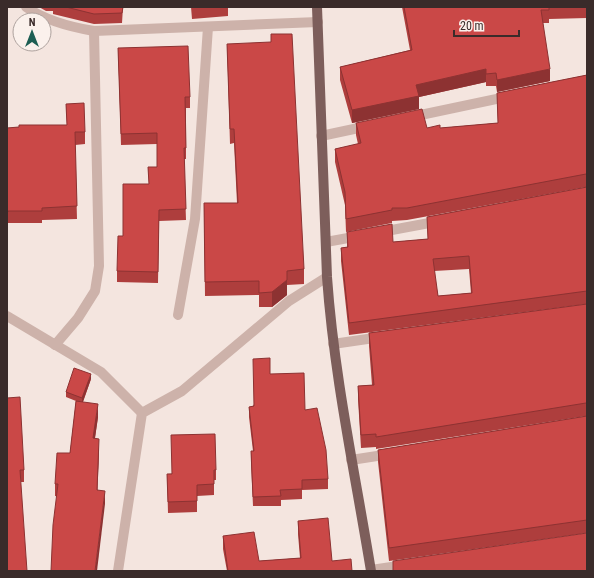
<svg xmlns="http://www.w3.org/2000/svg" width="594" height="578" font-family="'Roboto Condensed',sans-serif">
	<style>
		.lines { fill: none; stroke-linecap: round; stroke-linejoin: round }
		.minor { stroke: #cdb2aa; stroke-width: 10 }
		.major { stroke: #7d5e5b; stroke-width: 10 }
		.wall { fill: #ae3e3d; fill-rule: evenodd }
		.shaded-wall { fill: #8d3232 }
		.building { fill: #ca4847; stroke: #8d3232; fill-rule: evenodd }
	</style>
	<rect width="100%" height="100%" fill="#f4e5df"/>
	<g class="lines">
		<!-- minor -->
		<g class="minor">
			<path d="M26 7C46 21 70 27 94 31L318 22"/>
			<path d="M411 117 511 96"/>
			<path d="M321 136 368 126"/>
			<path d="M381 232 440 221"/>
			<path d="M326 242 359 236"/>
			<path d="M178 315 195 219 208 27"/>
			<path d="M7 316 101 372 142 413"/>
			<path d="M333 344 381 337"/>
			<path d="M55 345 78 318 95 291 99 266 94 31"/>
			<path d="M351 460 390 454"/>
			<path d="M371 570 405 565"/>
			<path d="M118 571 142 413 182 391 289 301 327 277"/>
		</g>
		<!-- major -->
		<path class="major" d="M317 7 327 277C334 376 355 473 371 571"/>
	</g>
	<!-- wall -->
	<g class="wall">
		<path d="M39 7H123L122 23 94 24 53 14V11H46Z"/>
		<path d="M191 7H239L228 8V16L192 19Z"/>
		<path d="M402 7H587V18L549 19V23H543L550 81 497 92 496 86H486V82L419 97V109L352 123 340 80V67L410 50Z"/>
		<path d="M227 44 304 269V284L287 285V295L272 307H259V295L205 296 204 203H237L234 143 230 144Z"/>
		<path d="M118 48 190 97V108H186V159H184L186 220 159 221 158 283 117 282V271L123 236 149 184 148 167H157V144L121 145Z"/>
		<path d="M587 75V304L349 335 341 261V248L347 247V232L393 242 428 239 427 217 587 187H586L407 220 392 221V223L346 232 345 205 335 162V149L358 144 356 135V123L427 128H440L498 123 497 93ZM469 269 471 293 438 296 434 271Z"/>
		<path d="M66 104 85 132V144L75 145 77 219 42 220V223H8V225H7V128L67 125Z"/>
		<path d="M587 304V533L389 561 378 462V450L587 416H586L376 449V447L361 448 358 399V386L372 385 369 346V333Z"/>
		<path d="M270 374 305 410 328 479V489L302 490V499L281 500V506H253L251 461V451H253L249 417V407L253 406Z"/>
		<path d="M91 379 83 402 98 417 95 438 99 451 97 490 105 504 55 496V484L70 453 76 401 66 397V392Z"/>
		<path d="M7 398 24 470V482H21Z"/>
		<path d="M216 470V480H214V495L197 496V512L168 513 167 474Z"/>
		<path d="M298 521 332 561 352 571H227L223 549V536L259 561 300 558 298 534Z"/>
	</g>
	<!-- shaded-wall -->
	<g class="shaded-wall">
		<path d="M486 69V82L419 97V109L352 123V110L416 85Z"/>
		<path d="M550 69V81L497 92V80Z"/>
		<path d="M287 280V295L272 307V292Z"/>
		<path d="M91 374V379L82 404V398Z"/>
		<path d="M98 404V417L93 451V438Z"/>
		<path d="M99 439V451L97 503V490Z"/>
		<path d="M105 491V504L97 571H95Z"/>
	</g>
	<!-- building -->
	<g class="building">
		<path d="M66 7H123L122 13 94 14Z"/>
		<path d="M404 7H549V10H541L550 69 497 80 496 73 486 74V69L416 85 419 96 352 110 340 67 412 50Z"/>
		<path d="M271 34H292L304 269 287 271V280L272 292 259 293V281L205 282 204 203H238L234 129H230L227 44 271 42Z"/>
		<path d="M188 46 190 97H185L186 148H184L186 209 159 210 158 272 117 271 118 236H123V184H149L148 167H157V133L121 134 118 48Z"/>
		<path d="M587 75V174H586L407 208H392V210L346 219 345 192 335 149 361 143 356 123 422 109 427 128 440 125V128L498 123 497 93Z"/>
		<path d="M84 103 85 132H75L77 206 42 208V211H8V212H7V128L19 127V125H67L66 104Z"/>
		<path d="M587 187V291L349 323 341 248 348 247 347 232 392 224 393 242 428 239 427 217ZM469 256 472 293 438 296 433 259Z"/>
		<path d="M587 304V403H586L376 437V434L361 435 358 386 374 385 369 333Z"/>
		<path d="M270 358V374L304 373 305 410 317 408 326 450 328 479 302 480V489L280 490 281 496 253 497 251 451H254L249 407 254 406 253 359Z"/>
		<path d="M74 368 91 374 82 398 66 392Z"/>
		<path d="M20 397 24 470H20L27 571H7V398Z"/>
		<path d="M76 401 98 404 93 438 99 439 97 490 105 491 95 571H51L53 525 58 484H55L57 453H70Z"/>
		<path d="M587 416V520L389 548 378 450Z"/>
		<path d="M215 434 216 470H214V484L197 485V501L168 502 167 474H172L171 435Z"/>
		<path d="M328 518 332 561 351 559 352 571H228L223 536 254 532 259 561 301 558 298 521Z"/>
		<path d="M587 533V571H393V561Z"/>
	</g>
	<!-- border -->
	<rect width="594" height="578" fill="none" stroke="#3a2b2a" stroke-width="16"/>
	<!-- north arrow -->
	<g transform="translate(32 32)"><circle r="19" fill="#fbf1ec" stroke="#aea29e"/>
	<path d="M0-3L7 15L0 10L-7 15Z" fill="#1d5e53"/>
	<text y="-6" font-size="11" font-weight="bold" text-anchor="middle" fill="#3a2b2a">N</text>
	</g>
	<!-- scale -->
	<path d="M454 30v6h65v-6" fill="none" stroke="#3a2b2a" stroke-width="2"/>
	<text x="460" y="30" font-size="12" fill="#3a2b2a" stroke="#fbf1ec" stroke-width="3" paint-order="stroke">20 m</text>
</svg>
